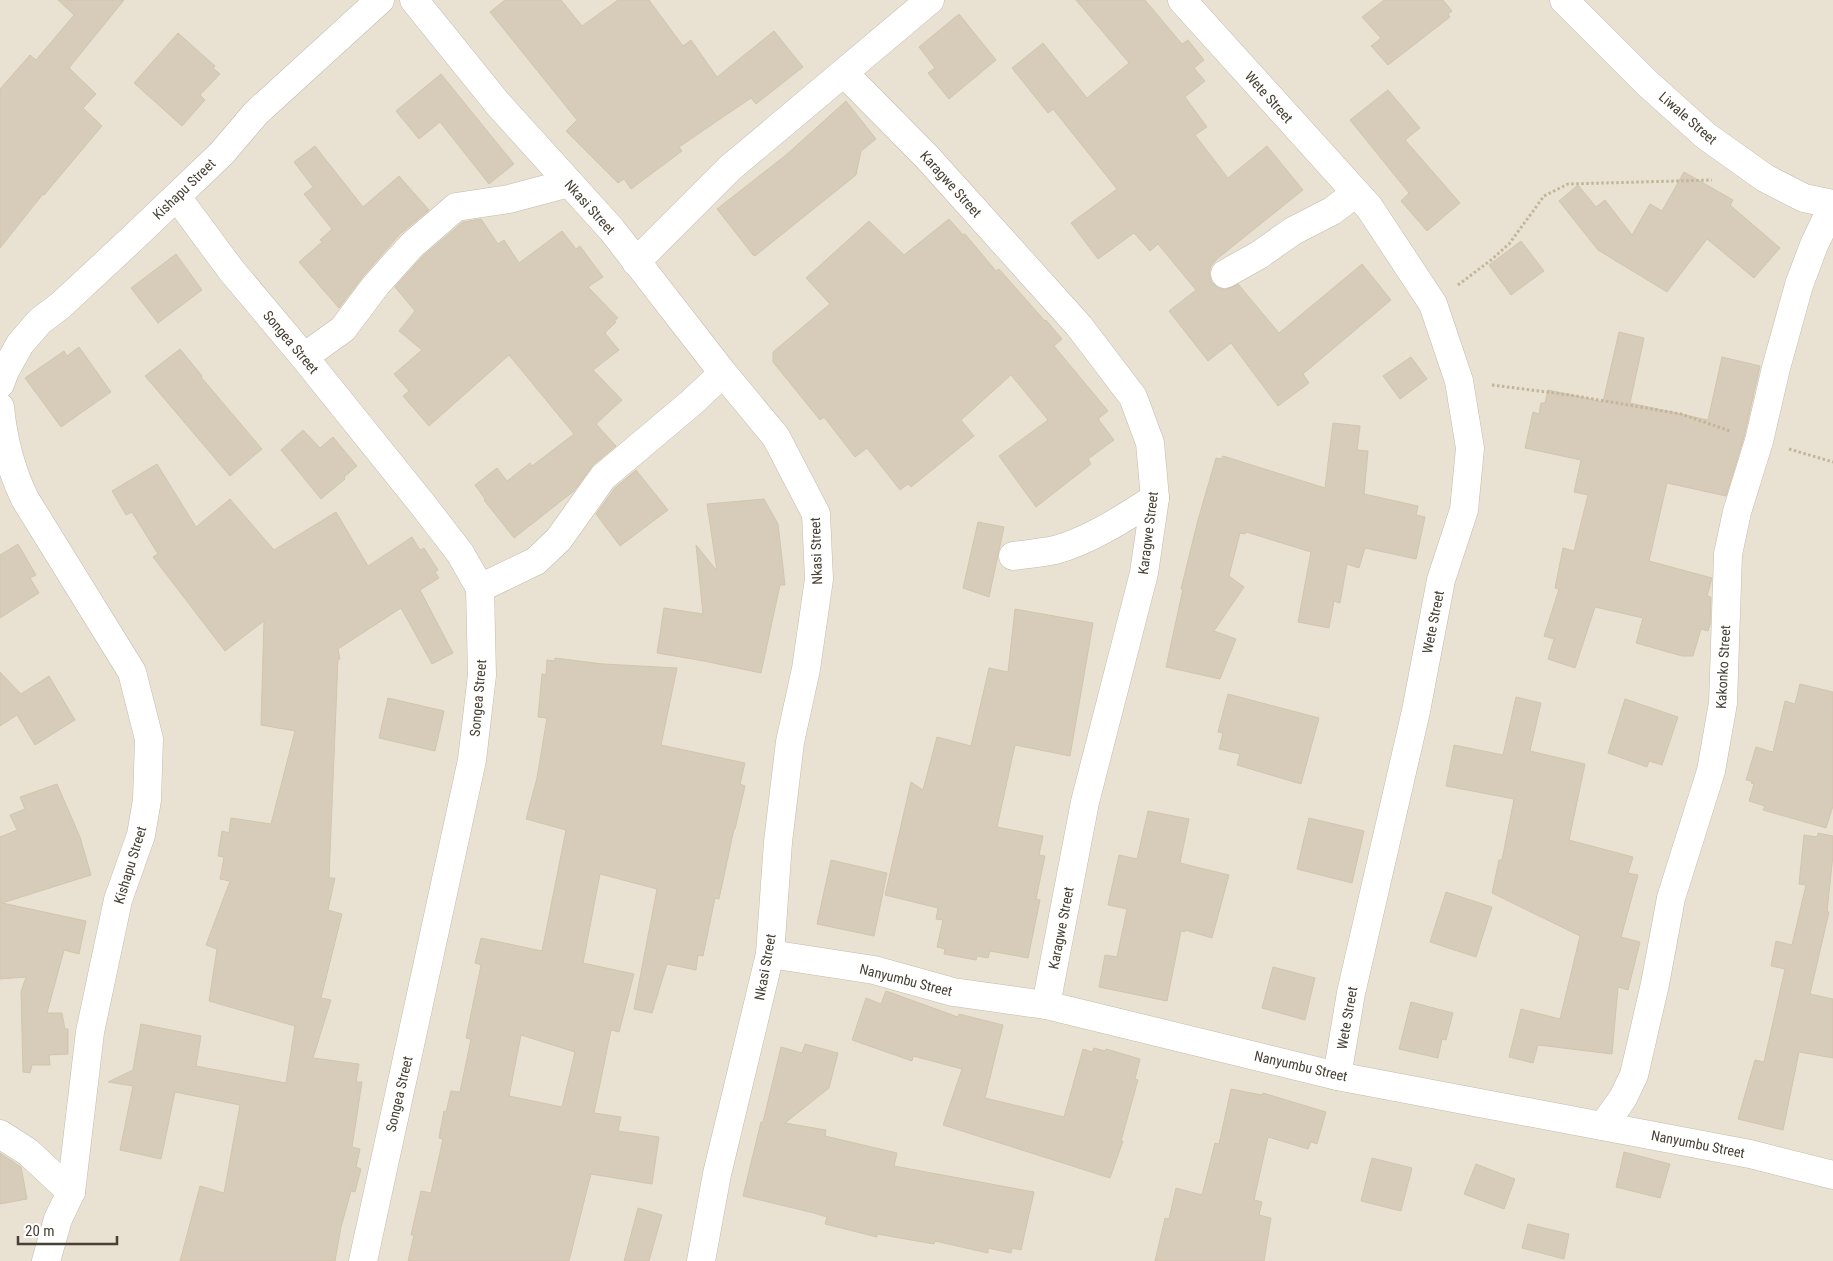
<svg xmlns="http://www.w3.org/2000/svg" width="1833" height="1261" font-family="'Roboto Condensed',sans-serif">
	<style>
		.residential { fill: #e9e2d3 }
		.building { fill: #d7ccba; stroke: #d2c5ac; fill-rule: evenodd }
		.lines { fill: none; stroke-linecap: round; stroke-linejoin: round }
		.street-casing { stroke: #c3bbaa; stroke-width: 29 }
		.path { stroke: #c3b597; stroke-width: 3; stroke-dasharray: 2.5 2.5; stroke-linecap: butt }
		.street { stroke: #fff; stroke-width: 28 }
		.labels { text-anchor: middle; dominant-baseline: central; stroke-width: 4; stroke-linejoin: round; paint-order: stroke }
		.street-label { font-size: 14px; fill: #474034; stroke: #fff }
	</style>
	<rect width="100%" height="100%" fill="#f4f0e5"/>
	<!-- residential -->
	<rect class="residential" x="0" y="0" width="1833" height="1261"/>
	<!-- building -->
	<g class="building">
		<path d="M58 0H124L69 68 96 94 83 108 102 126 44 195 43 194 0 248V89L30 55 36 60 74 15Z"/>
		<path d="M505 0H561L582 26 618 0H649L683 46 691 40 717 77 774 31 803 67 756 104 751 98 679 147 682 151 631 189 624 179 618 183 566 131 577 120 490 12Z"/>
		<path d="M1076 0H1145L1182 44 1188 40 1204 60 1194 68 1205 81 1185 97 1207 127 1195 135 1228 178 1267 146 1303 190 1217 259 1211 266 1209 273 1211 281 1217 287 1225 290 1238 284 1279 333 1362 264 1391 300 1303 374 1309 383 1278 406 1231 343 1208 361 1169 311 1196 290 1158 244 1150 251 1134 233 1098 259 1071 223 1117 189 1053 109 1048 113 1012 68 1043 43 1087 98 1129 63Z"/>
		<path d="M1384 0H1443L1452 11 1448 14 1450 17 1388 65 1371 46 1381 38 1362 17Z"/>
		<path d="M959 14 996 60 949 99 928 73 935 68 919 47Z"/>
		<path d="M178 33 215 66 213 68 220 74 200 95 205 100 182 126 134 83Z"/>
		<path d="M441 74 514 164 489 184 440 122 419 139 396 111Z"/>
		<path d="M1388 90 1420 128 1405 140 1460 203 1427 231 1401 201 1409 193 1350 120Z"/>
		<path d="M846 101 876 139 861 151 856 175 755 256 753 255 717 209 786 155Z"/>
		<path d="M315 146 363 207 399 176 429 210 400 234 364 275 339 308 299 262 322 242 320 240 332 229 304 194 313 187 294 162Z"/>
		<path d="M1684 172 1733 200 1730 205 1780 248 1754 278 1707 239 1667 292 1598 250 1559 201 1578 185 1596 207 1605 200 1632 235 1650 204 1662 211Z"/>
		<path d="M481 219 498 244 504 240 519 263 562 231 576 249 580 246 603 277 588 287 618 318 614 321 616 322 605 333 619 350 593 370 622 400 596 424 616 446 593 465 574 491 514 538 484 500 485 499 475 485 497 468 507 481 530 463 532 466 574 434 509 355 429 426 403 396 409 391 394 374 422 350 399 331 415 311 395 287 423 256 463 222Z"/>
		<path d="M949 219 963 235 965 234 996 271 999 269 1045 321 1046 320 1062 339 1054 346 1108 411 1098 419 1114 440 1088 459 1091 464 1036 507 999 456 1048 420 1011 375 961 420 974 436 911 487 908 484 900 490 867 448 855 457 824 417 820 420 773 362V352L830 304 806 278 869 221 904 255Z"/>
		<path d="M1521 241 1544 271 1511 295 1489 265Z"/>
		<path d="M176 254 202 290 158 323 131 288Z"/>
		<path d="M1619 332 1644 338 1630 403 1708 420 1722 357 1760 366 1744 437 1726 496 1667 483 1649 561 1712 578 1707 596 1711 597 1710 625 1708 631 1701 629 1693 656H1682L1636 643 1643 618 1595 607 1575 668 1548 659 1554 639 1544 636 1559 589 1555 588 1563 548 1574 551 1588 495 1574 492 1581 460 1525 448 1533 412 1539 414 1541 403H1545L1548 390 1603 402Z"/>
		<path d="M79 347 111 392 61 427 25 378 64 351 67 356Z"/>
		<path d="M180 349 202 376 201 377 262 449 230 476 145 376Z"/>
		<path d="M1411 357 1427 379 1400 399 1383 376Z"/>
		<path d="M1333 423 1360 426 1357 450 1368 451 1364 494 1418 506 1416 515 1425 517 1416 559 1365 548 1359 568 1347 564 1340 603 1334 601 1329 628 1298 622 1311 552 1246 532 1245 534 1240 533 1229 576 1244 587 1214 631 1236 639 1220 679 1166 667 1183 589H1181L1198 520 1216 458 1221 459 1223 456 1325 488Z"/>
		<path d="M303 430 320 448 333 437 357 466 344 477 345 479 321 499 281 450Z"/>
		<path d="M157 464 196 527 230 499 274 550 336 512 368 566 412 537 420 550 424 548 438 570 435 572 439 578 420 590 453 653 432 664 401 608 338 649 340 659H338L329 878H335L328 910 342 914 321 998 331 1000 313 1058 359 1064 356 1082H362L352 1147 360 1149 356 1167 361 1169 355 1192 351 1191 341 1227 335 1261H180L200 1186 224 1193 240 1105 175 1092 161 1159 120 1150 133 1086 108 1082 133 1070 141 1024 201 1036 196 1066 286 1083 295 1026 209 1001 217 949 206 945 230 881 220 879 224 857 218 856 222 831 229 833 231 818 271 824 295 731 261 725 264 621 225 651 153 557 158 554 132 512 126 515 112 491Z"/>
		<path d="M636 470 668 510 620 546 596 514 615 488Z"/>
		<path d="M764 499 778 524 785 585H780L761 673 704 661 657 653 664 608 703 614 696 545 717 571 707 504Z"/>
		<path d="M978 522 1004 527 989 597 963 588Z"/>
		<path d="M18 544 36 575 30 578 39 593 0 618V555Z"/>
		<path d="M1015 609 1093 623 1070 756 1015 745 997 827 1043 836 1039 855 1045 856 1036 899 1040 900 1028 958 990 951 988 958 977 956 976 960 944 954 945 949 937 947 943 920 936 919 938 908 885 895 911 782 923 790 937 737 971 746 989 668 1008 672Z"/>
		<path d="M555 658 603 664 677 668 661 745 745 763 740 784 745 786 735 829H734L719 899 715 898 703 956 698 955 696 970 667 964 652 1013 634 1009 657 889 600 874 583 963 634 974 619 1032 611 1030 594 1113 621 1117 618 1131 659 1137 652 1184 591 1174 569 1261H408L414 1235H411L421 1191 431 1193 443 1139 439 1138 444 1111 446 1112 451 1091 460 1092 471 1039 466 1038 481 965 475 963 481 938 542 951 566 830 526 819 537 778 547 718 538 717 542 674 546 675 547 660 555 661ZM521 1035 575 1052 562 1107 509 1096Z"/>
		<path d="M0 672 21 694 49 676 75 720 35 745 17 715 0 726Z"/>
		<path d="M1800 684 1833 692V806L1826 828 1763 810 1765 806 1749 801 1754 784 1751 783 1752 781 1746 780 1756 747 1773 752 1785 701 1795 704Z"/>
		<path d="M1228 694 1319 718 1301 784 1237 765 1240 754 1219 749 1223 733 1218 732Z"/>
		<path d="M1516 697 1541 703 1530 751 1585 764 1569 840 1633 857 1628 873 1638 875 1621 937 1640 942 1628 990 1618 987 1612 1054 1538 1045 1533 1063 1509 1057 1521 1009 1560 1019 1580 936 1492 893 1499 860H1502L1514 799 1446 786 1454 745 1503 755Z"/>
		<path d="M388 698 444 711 435 751 379 738Z"/>
		<path d="M1625 699 1678 717 1662 765 1649 761 1647 767 1608 753Z"/>
		<path d="M57 784 80 837 91 875 2 903 86 921 79 954 64 950 47 1013H62L65 1029H68V1054L49 1055 50 1065H32L30 1073 23 1072 21 992 26 977 0 979V837L17 830 10 815 25 809 20 797Z"/>
		<path d="M1148 811 1189 819 1180 863 1229 875 1212 938 1185 930V932L1181 931 1167 1001 1099 987 1105 955 1117 957 1127 909 1108 905 1119 855 1137 859Z"/>
		<path d="M1309 818 1364 831 1352 883 1297 869Z"/>
		<path d="M1818 833 1833 836V855L1827 912H1829L1810 994 1833 999V1058L1799 1052 1783 1130 1738 1119 1755 1060 1764 1062 1785 969 1771 966 1776 941 1792 945 1806 885 1799 884 1804 835 1817 837Z"/>
		<path d="M831 860 887 873 874 936 817 924Z"/>
		<path d="M1446 892 1492 907 1476 957 1430 942Z"/>
		<path d="M1273 967 1315 978 1305 1020 1262 1008Z"/>
		<path d="M886 991 958 1017 959 1014 1003 1025 985 1098 1064 1117 1083 1049 1092 1052 1094 1048 1105 1051 1106 1049 1140 1059 1135 1079 1138 1080 1121 1141H1123L1110 1178 943 1125 962 1069 913 1056 912 1061 852 1040 866 998 881 1004Z"/>
		<path d="M1411 1002 1453 1013 1446 1040 1442 1039 1438 1058 1399 1049Z"/>
		<path d="M805 1044 838 1053 829 1088 785 1123 826 1130 825 1136 897 1153 894 1166 1034 1192 1021 1250 1012 1248 1011 1253 988 1248V1253L935 1241 934 1244 877 1234V1237L825 1224 827 1217 814 1213 743 1196 761 1122H763L781 1047 802 1053Z"/>
		<path d="M1231 1089 1262 1095 1263 1093 1326 1112 1317 1144 1311 1142 1308 1149 1268 1137 1254 1200 1262 1202 1259 1215 1271 1218 1264 1261H1155L1165 1218 1169 1219 1176 1188 1202 1195 1215 1143 1219 1144Z"/>
		<path d="M1624 1152 1670 1164 1660 1198 1616 1187Z"/>
		<path d="M0 1153 21 1167 27 1199 0 1204Z"/>
		<path d="M1372 1158 1412 1168 1401 1211 1361 1201Z"/>
		<path d="M1476 1164 1515 1179 1504 1209 1464 1194Z"/>
		<path d="M638 1208 662 1215 649 1261H624Z"/>
		<path d="M1528 1224 1569 1234 1564 1259 1522 1248Z"/>
	</g>
	<g class="lines">
		<defs>
			<g id="street">
				<path d="M414 0 498 104 612 230 723 373 776 437 816 514 819 579 806 669 790 742 778 842 770 954 717 1174 701 1261"/>
				<path d="M1182 0 1369 207 1433 304 1459 381 1470 448 1464 510 1441 580 1416 711 1351 993 1337 1076"/>
				<path d="M1564 0 1647 83 1706 136 1765 178 1804 198 1833 204"/>
				<path d="M844 73 927 157 1079 326 1133 397 1150 443 1155 498 1144 573 1085 802 1046 1005"/>
				<path d="M177 197 231 270 304 357 423 505 460 553 480 588 482 675 472 760 363 1261"/>
				<path d="M636 262 730 168 930 0"/>
				<path d="M1225 274 1259 255 1293 231 1332 211 1356 193"/>
				<path d="M304 357 343 329 376 285 412 245 456 207 509 199 569 183"/>
				<path d="M0 384 5 371 20 344 40 321 61 305 133 238 222 153 256 113 380 0"/>
				<path d="M0 407C3 438 11 470 25 499L132 672 149 739 147 800 141 835 118 900 90 1032 71 1192 58 1219 46 1261"/>
				<path d="M1013 556C1026 554 1041 553 1055 550 1089 541 1126 517 1155 498"/>
				<path d="M480 588 536 561 559 539 603 477 691 403 723 373"/>
				<path d="M770 954 874 970 953 992 1046 1005 1337 1076 1750 1154 1833 1175"/>
				<path d="M1603 1126 1623 1098 1634 1075 1655 984 1671 898 1711 771 1723 703 1728 554 1737 512 1759 441 1776 368 1799 285 1814 245 1833 205"/>
				<path d="M0 1134 28 1152 71 1192"/>
			</g>
		</defs>
		<!-- street casing -->
		<use href="#street" class="street-casing"/>
		<!-- path -->
		<g class="path">
			<path d="M1458 285 1491 260 1509 244 1544 196 1568 184 1712 180"/>
			<path d="M1492 385 1570 395 1681 414 1730 431"/>
			<path d="M1789 449 1833 462"/>
		</g>
		<!-- street -->
		<use href="#street" class="street"/>
	</g>
	<g class="labels">
		<!-- street labels -->
		<g class="street-label">
			<text transform="translate(1269 97) rotate(48)">Wete Street</text>
			<text transform="translate(1688 118) rotate(41)">Liwale Street</text>
			<text transform="translate(951 184) rotate(48)">Karagwe Street</text>
			<text transform="translate(184 189) rotate(-44)">Kishapu Street</text>
			<text transform="translate(590 207) rotate(48)">Nkasi Street</text>
			<text transform="translate(291 342) rotate(50)">Songea Street</text>
			<text transform="translate(1148 533) rotate(-83)">Karagwe Street</text>
			<text transform="translate(816 551) rotate(-92)">Nkasi Street</text>
			<text transform="translate(1433 622) rotate(-79)">Wete Street</text>
			<text transform="translate(1723 667) rotate(-87)">Kakonko Street</text>
			<text transform="translate(478 698) rotate(-85)">Songea Street</text>
			<text transform="translate(130 865) rotate(-73)">Kishapu Street</text>
			<text transform="translate(1061 928) rotate(-79)">Karagwe Street</text>
			<text transform="translate(765 967) rotate(-80)">Nkasi Street</text>
			<text transform="translate(906 980) rotate(14)">Nanyumbu Street</text>
			<text transform="translate(1347 1018) rotate(-80)">Wete Street</text>
			<text transform="translate(1301 1066) rotate(13)">Nanyumbu Street</text>
			<text transform="translate(399 1094) rotate(-77)">Songea Street</text>
			<text transform="translate(1698 1144) rotate(11)">Nanyumbu Street</text>
		</g>
	</g>
	<!-- scale -->
	<path d="M18 1236v8h99v-8" fill="none" stroke="#474034" stroke-width="2.5"/>
	<text x="25" y="1236" font-size="15" fill="#474034" stroke="#ffffff" stroke-width="4" paint-order="stroke">20 m</text>
</svg>
